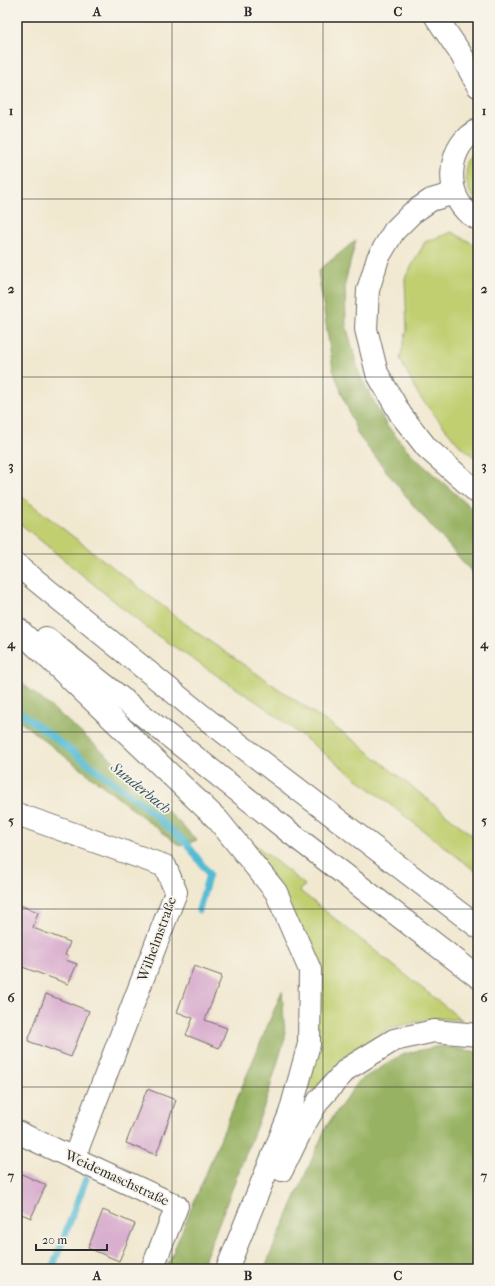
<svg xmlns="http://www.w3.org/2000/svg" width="495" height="1286" font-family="'IM FELL French Canon',serif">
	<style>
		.green { fill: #c1cf71; stroke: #767d4e }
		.forest { fill: #98b263; stroke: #626e47 }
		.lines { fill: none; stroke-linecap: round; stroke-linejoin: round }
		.stream { stroke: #55bbd3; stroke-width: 7 }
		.building { fill: #d9afcf }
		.minor-casing { stroke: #706d65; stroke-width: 24 }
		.secondary-casing { stroke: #706d65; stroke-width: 24 }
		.motorway-casing { stroke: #706d65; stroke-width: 24 }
		.minor { stroke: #fff; stroke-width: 22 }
		.secondary { stroke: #fff; stroke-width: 22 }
		.motorway { stroke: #fff; stroke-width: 22 }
		.grid { fill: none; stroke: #2b2b2b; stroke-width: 1; stroke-opacity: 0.55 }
		.labels { text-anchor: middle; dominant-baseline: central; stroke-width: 3.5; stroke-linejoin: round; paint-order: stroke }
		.street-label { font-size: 14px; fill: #2b2b2b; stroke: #f7f3e8 }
		.water-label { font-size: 15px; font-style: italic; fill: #38565d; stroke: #f7f3e8 }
		.neatline { fill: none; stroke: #2b2b2b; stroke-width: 1.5 }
		.grid-label { font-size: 13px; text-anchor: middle; font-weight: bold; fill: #2b2b2b }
	</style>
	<rect width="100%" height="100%" fill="#f7f3e8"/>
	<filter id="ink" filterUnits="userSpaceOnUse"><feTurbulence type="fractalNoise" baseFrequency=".025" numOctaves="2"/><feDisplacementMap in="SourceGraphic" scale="8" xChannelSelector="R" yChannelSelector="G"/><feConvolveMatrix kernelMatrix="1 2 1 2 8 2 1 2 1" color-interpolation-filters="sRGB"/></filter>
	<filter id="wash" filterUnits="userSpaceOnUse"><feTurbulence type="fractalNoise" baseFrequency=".012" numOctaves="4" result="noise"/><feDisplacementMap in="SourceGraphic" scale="16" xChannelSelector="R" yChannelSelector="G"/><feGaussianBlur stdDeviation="0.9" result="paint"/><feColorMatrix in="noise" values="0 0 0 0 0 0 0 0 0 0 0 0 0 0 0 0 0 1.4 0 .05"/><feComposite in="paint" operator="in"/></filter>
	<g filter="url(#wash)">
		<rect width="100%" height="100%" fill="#f1e8d0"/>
		<!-- green -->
		<g class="green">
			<path d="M478 147V202C461 188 463 161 478 147Z"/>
			<path d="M452 232 475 245H478V460L459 445 419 396 400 359 407 330 405 278 425 242Z"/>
			<path d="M17 493 196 632 356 742 478 840V873L266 708 149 630 17 521Z"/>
			<path d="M243 837 253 843 305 885 300 891 462 1020 434 1018 390 1028 344 1057 314 1090 307 1088 319 967Z"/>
		</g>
		<!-- forest -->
		<g class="forest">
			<path d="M356 240 345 283 346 325 360 376 387 426 414 457 478 514V579L413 505 358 435 333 370 318 271Z"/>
			<path d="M17 679 64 718 140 784 197 840 180 846 17 719Z"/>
			<path d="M282 991 285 1038 265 1104 201 1269H166Z"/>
			<path d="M440 1046 478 1052V1269H264L327 1125 359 1081 403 1054Z"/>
		</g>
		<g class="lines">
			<!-- stream -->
			<g class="stream">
				<path d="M17 710 141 803 187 844 209 874 199 910"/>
				<path d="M52 1269 86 1179"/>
			</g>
		</g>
		<g id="blocks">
			<!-- building -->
			<g class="building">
				<path d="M17 904 38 912 33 928 70 942 65 955 68 956 66 960 77 964 68 984 17 965Z"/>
				<path d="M194 966 222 976 205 1020 227 1028 219 1048 186 1035 193 1018 177 1012Z"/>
				<path d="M46 994 89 1011 71 1057 28 1041Z"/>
				<path d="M147 1089 176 1100 156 1155 126 1143Z"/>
				<path d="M17 1172 46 1185 31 1218 17 1212Z"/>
				<path d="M103 1210 135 1224 119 1261 88 1248Z"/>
			</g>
		</g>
	</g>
	<g filter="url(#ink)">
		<use href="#blocks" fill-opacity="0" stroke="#706d65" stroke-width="1"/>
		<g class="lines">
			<defs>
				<g id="minor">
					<path d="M17 814 165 866 176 892 74 1158"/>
					<path d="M17 1132 177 1206 152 1269"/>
				</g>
				<g id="secondary">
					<path d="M436 17 461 54 478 86"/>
					<path d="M478 130C449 143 444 188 465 210 469 214 474 217 478 219"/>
					<path d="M455 193 431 200 412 213 394 231 378 258 368 290 366 329 377 373 401 415 427 448 478 493"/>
				</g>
				<g id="motorway">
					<path d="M17 565 205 718 478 927"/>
					<path d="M17 628 218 820 276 892 310 970 309 1044 290 1113 227 1269"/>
					<path d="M46 638 288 831 478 977"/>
					<path d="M282 1170 303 1127 319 1100 347 1069 394 1040 434 1031 478 1035"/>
				</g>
			</defs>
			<!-- minor casing -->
			<use href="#minor" class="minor-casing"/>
			<!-- secondary casing -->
			<use href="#secondary" class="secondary-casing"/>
			<!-- motorway casing -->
			<use href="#motorway" class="motorway-casing"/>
			<!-- minor -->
			<use href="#minor" class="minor"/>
			<!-- secondary -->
			<use href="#secondary" class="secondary"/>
			<!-- motorway -->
			<use href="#motorway" class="motorway"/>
		</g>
	</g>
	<!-- grid -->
	<path class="grid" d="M172 17V1269M323 17V1269M17 199H478M17 377H478M17 554H478M17 732H478M17 909H478M17 1087H478"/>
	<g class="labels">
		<!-- street labels -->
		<g class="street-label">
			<text transform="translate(157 939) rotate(-70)">Wilhelmstraße</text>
			<text transform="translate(117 1178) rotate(25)">Weidemaschstraße</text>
		</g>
		<!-- water labels -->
		<g class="water-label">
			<text transform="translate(141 788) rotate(39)">Sunderbach</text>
		</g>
	</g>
	<!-- margin -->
	<rect width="495" height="1286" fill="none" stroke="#f7f3e8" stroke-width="44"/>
	<!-- scale -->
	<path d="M36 1244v6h71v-6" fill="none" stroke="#2b2b2b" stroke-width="2"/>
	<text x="42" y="1244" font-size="12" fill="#2b2b2b" stroke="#f7f3e8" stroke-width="3" paint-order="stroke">20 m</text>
	<rect x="22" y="22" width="451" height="1242" class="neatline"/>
	<g class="grid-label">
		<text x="97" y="16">A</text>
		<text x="248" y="16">B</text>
		<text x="398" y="16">C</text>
		<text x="11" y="115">1</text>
		<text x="484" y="115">1</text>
		<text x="11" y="293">2</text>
		<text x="484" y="293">2</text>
		<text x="11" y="470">3</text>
		<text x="484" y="470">3</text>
		<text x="11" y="648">4</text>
		<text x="484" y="648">4</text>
		<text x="11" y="825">5</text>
		<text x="484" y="825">5</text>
		<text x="11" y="1002">6</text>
		<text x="484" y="1002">6</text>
		<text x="11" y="1180">7</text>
		<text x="484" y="1180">7</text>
		<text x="97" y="1280">A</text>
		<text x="248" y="1280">B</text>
		<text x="398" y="1280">C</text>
	</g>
</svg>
